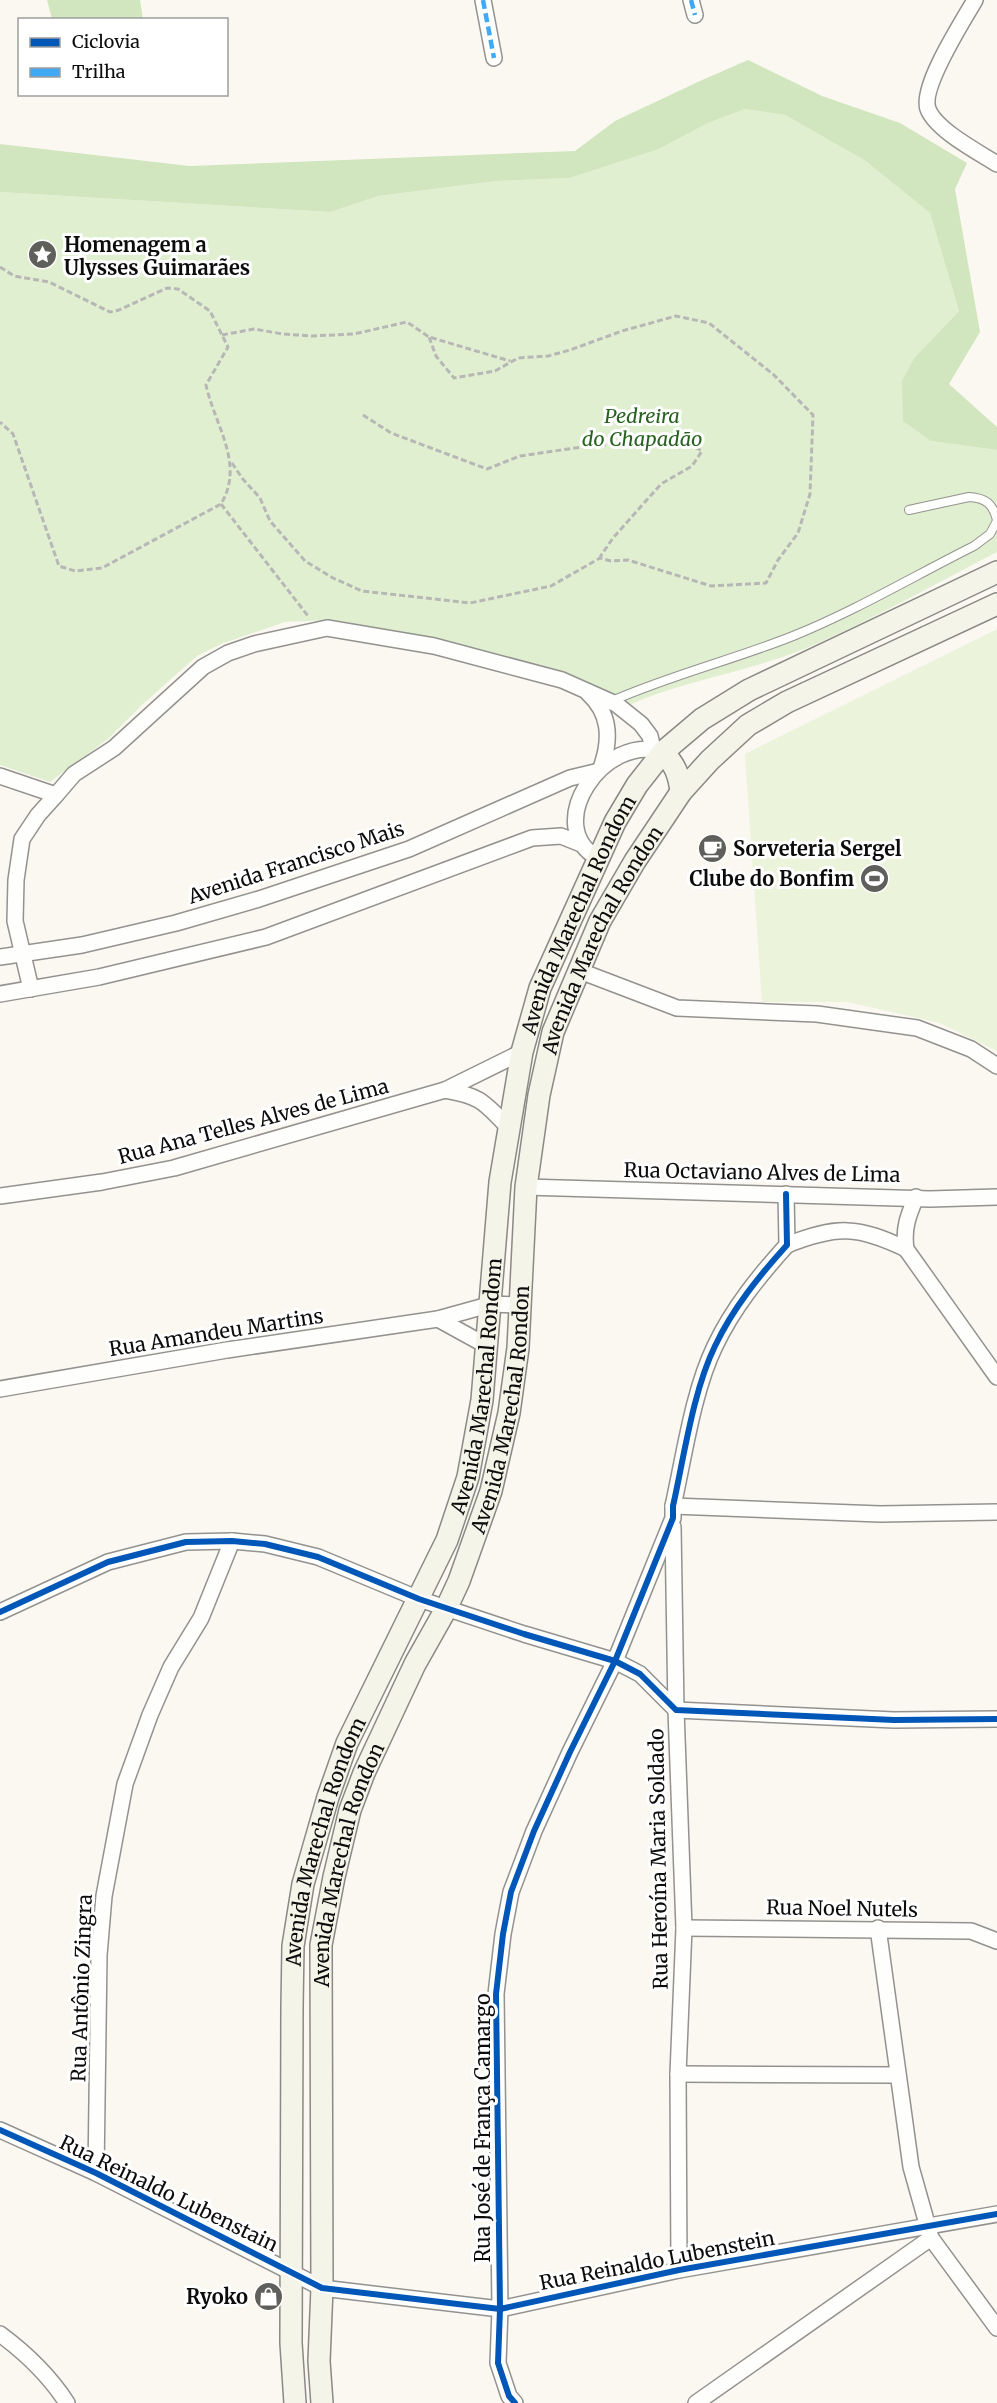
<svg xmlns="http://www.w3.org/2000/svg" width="997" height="2403" font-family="Merriweather,serif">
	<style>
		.green { fill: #e1efd1 }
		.forest { fill: #d1e6bf }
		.pitch { fill: #ebf3db }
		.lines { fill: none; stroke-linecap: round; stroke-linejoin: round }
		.service-casing { stroke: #93928f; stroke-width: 10 }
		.minor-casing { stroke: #93928f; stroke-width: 18 }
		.secondary-casing { stroke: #8a8985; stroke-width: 24 }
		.path { stroke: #b7b7b5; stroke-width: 3; stroke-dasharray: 6 3; stroke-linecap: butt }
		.service { stroke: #fefefd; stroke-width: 8 }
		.minor { stroke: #fefefd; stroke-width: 15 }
		.secondary { stroke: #f4f4e9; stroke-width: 21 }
		.quiet { stroke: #3fa9f5; stroke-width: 4.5; stroke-dasharray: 9 4.5; stroke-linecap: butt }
		.cycleway-casing { stroke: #fff; stroke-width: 10 }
		.cycleway { stroke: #0057b8; stroke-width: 6 }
		.labels { text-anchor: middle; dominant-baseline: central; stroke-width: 6; stroke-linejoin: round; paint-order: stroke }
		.poi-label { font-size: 20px; font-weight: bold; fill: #0c0c0c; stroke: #fff; text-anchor: start }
		.park-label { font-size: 20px; font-style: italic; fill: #28621f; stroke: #fff }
		.street-label { font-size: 20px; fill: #0c0c0c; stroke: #fff }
	</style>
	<rect width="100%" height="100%" fill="#faf8f0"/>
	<!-- green -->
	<path class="green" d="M745 109 785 115 864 160 930 213 959 311 915 357 931 441 997 450V552C933 585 870 621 804 649 747 672 685 680 629 705L590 688 388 632 333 620 285 622 221 644 197 656 143 704 108 739 50 782 0 765V192L330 212 378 196 497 181 570 178 659 149 708 123Z"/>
	<!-- forest -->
	<g class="forest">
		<path d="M47 0H140L143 19H52Z"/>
		<path d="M748 60 822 96 900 123 967 163 955 189 980 332 949 384 997 427V450L931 441 903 421 902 381 915 357 959 311 930 213 864 160 785 115 745 109 708 123 659 149 570 178 497 181 378 196 330 212 0 192V144L189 166 575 151 615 121 700 81Z"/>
	</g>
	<!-- pitch -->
	<path class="pitch" d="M997 629V1051L940 1023 848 1002H762L745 754Z"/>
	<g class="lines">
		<defs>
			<g id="service">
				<path d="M909 510 969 497C986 498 993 504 997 520"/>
				<path d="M612 701C671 675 733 660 793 636 855 611 914 576 974 546L990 534 997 521"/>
			</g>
			<g id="minor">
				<path d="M483 0 494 58"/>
				<path d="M691 0 695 15"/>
				<path d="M975 0C963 21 920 87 928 109 936 130 978 152 997 164"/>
				<path d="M588 693C610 713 611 738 602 765"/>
				<path d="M0 776 56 795 74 774 114 748 203 667 228 653 254 644 327 628 434 646 562 680 616 704 641 724 650 736 653 749"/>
				<path d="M598 858C541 827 603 732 663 752"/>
				<path d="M0 957 82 945 176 923 259 899 409 849 570 778 595 772"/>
				<path d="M580 971 677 1008 817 1014 917 1028 971 1049 997 1066"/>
				<path d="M31 989 15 921 16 880 22 839 38 815 56 795"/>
				<path d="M0 994 99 977 266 937 532 838 561 836 581 844"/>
				<path d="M445 1090C481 1096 484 1102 509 1128"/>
				<path d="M526 1187 930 1199 997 1197"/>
				<path d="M0 1196 102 1182 174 1168 445 1090 522 1052"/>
				<path d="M916 1197C908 1216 903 1229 906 1249L997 1377"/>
				<path d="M787 1245C837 1225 858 1226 906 1249"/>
				<path d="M438 1319 487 1346"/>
				<path d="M0 1389 227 1350 438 1319 492 1304 520 1305"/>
				<path d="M673 1506 880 1514 997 1512"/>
				<path d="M673 1527 676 1710 684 1928 678 2074 679 2270"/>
				<path d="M0 1612 108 1562 186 1542 232 1541 265 1544 318 1557 419 1599 524 1634 615 1661 640 1674 676 1710 894 1720 997 1719"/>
				<path d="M684 1928 971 1931 997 1941"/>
				<path d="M878 1928 911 2167 931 2238 997 2328"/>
				<path d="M678 2074 897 2075"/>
				<path d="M0 2130 96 2173 322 2288 500 2309 679 2270 997 2214"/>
				<path d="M96 2173 99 1955 104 1896 125 1784 150 1715 171 1667 201 1618 232 1541"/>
				<path d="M0 2334C27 2354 49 2375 67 2403"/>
				<path d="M515 2403 509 2396 498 2363 500 2309 496 1994 503 1934 511 1892 534 1831 570 1752 615 1661 673 1518V1506C684 1457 693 1391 715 1346 733 1308 759 1276 787 1245L786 1194"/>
				<path d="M696 2403 931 2238"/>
			</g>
			<g id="secondary">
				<path d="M663 752C675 765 679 774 681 792"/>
				<path id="s1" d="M295 2403 291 2343 292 2007 293 1946 303 1884 328 1797 347 1743 447 1540 468 1477 482 1400 500 1182 522 1052 540 988 615 822 637 785 663 752 702 719 749 690 997 572"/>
				<path id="s2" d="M322 2403 319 2361 322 2288 321 1945 334 1877 350 1810 364 1773 415 1664 446 1609 459 1581 491 1491 509 1413 518 1348 526 1187 539 1095 553 1032 600 921 635 861 681 792 710 760 748 725 787 702 997 604"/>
			</g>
		</defs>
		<!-- service casing -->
		<use href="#service" class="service-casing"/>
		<!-- minor casing -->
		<use href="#minor" class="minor-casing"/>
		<!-- secondary casing -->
		<use href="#secondary" class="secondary-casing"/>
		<!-- path -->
		<g class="path">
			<path d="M0 267 14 276 49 282 110 312 119 310 167 288 178 289 210 311 228 347 206 385C215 426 245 464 221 504L102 568 75 571 59 566 13 434 0 422"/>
			<path d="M222 335 254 329 283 334 312 336 354 334 407 322 429 337 510 361"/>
			<path d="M363 415 391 433 487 469 520 456 596 445 632 443 675 436 702 451 692 466 661 484 613 538 600 557"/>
			<path d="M232 463 242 478 260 498 270 521 305 561 333 578 362 591 470 603 551 586 600 558 611 561 628 560 711 586 766 583 778 560 798 533 810 494 813 415 774 375 709 323 676 316 622 331 570 350 548 356 518 358 495 371 454 378 436 356 429 337"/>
			<path d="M221 504 308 616"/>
		</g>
		<!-- service -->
		<use href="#service" class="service"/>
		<!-- minor -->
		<use href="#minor" class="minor"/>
		<!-- secondary -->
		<use href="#secondary" class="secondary"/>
		<!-- quiet -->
		<g class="quiet">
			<path d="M483 0 494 58"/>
			<path d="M691 0 695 15"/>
		</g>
		<defs>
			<g id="cycleway">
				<path d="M0 1612 108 1562 186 1542 232 1541 265 1544 318 1557 419 1599 524 1634 615 1661 640 1674 676 1710 894 1720 997 1719"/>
				<path d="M0 2130 96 2173 322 2288 500 2309 679 2270 997 2214"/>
				<path d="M515 2403 509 2396 498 2363 500 2309 496 1994 503 1934 511 1892 534 1831 570 1752 615 1661 673 1518V1506C684 1457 693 1391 715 1346 733 1308 759 1276 787 1245L786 1194"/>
			</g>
		</defs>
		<!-- cycleway casing -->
		<use href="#cycleway" class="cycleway-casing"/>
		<!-- cycleway -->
		<use href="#cycleway" class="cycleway"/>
	</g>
	<!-- icons -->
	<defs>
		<symbol id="sight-disc" viewBox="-11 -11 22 22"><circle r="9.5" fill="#5f5f5c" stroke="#fff"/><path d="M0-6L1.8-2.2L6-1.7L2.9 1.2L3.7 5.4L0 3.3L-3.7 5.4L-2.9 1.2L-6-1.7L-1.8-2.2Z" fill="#fff"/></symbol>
		<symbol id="cafe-disc" viewBox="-11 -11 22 22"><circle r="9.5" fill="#5f5f5c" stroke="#fff"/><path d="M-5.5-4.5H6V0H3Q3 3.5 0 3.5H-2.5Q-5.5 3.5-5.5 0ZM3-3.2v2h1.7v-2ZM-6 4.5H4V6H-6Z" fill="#fff"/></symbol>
		<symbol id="stadium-disc" viewBox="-11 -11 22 22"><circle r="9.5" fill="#5f5f5c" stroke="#fff"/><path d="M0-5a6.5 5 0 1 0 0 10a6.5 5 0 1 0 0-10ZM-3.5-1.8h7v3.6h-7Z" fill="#fff"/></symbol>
		<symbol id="shop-disc" viewBox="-11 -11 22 22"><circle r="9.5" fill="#5f5f5c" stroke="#fff"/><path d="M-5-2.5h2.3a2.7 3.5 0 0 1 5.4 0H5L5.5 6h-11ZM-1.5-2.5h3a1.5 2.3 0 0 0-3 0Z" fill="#fff"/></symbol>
	</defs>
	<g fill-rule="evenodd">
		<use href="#sight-disc" x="26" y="238" width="33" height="33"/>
		<use href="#cafe-disc" x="696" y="832" width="33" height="33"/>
		<use href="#stadium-disc" x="858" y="862" width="33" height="33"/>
		<use href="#shop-disc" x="252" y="2280" width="33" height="33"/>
	</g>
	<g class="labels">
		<!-- poi labels -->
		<g class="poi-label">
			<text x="64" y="244">Homenagem a<tspan x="64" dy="23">Ulysses Guimarães</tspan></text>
			<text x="733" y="848">Sorveteria Sergel</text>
			<text x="854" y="878" text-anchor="end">Clube do Bonfim</text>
			<text x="248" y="2296" text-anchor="end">Ryoko</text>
		</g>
		<!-- park labels -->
		<g class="park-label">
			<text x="642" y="415">Pedreira<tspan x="642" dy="23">do Chapadão</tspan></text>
		</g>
		<!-- street labels -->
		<g class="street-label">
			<text transform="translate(296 862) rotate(-18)">Avenida Francisco Mais</text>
			<text stroke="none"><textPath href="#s1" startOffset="1538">Avenida Marechal Rondom</textPath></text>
			<text stroke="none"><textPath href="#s2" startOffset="1514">Avenida Marechal Rondon</textPath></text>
			<text transform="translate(253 1121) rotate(-15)">Rua Ana Telles Alves de Lima</text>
			<text transform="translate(762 1172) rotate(1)">Rua Octaviano Alves de Lima</text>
			<text transform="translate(216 1332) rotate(-9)">Rua Amandeu Martins</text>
			<text stroke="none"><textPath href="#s1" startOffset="1052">Avenida Marechal Rondom</textPath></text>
			<text stroke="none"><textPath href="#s2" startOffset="1028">Avenida Marechal Rondon</textPath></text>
			<text stroke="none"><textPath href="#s1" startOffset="566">Avenida Marechal Rondom</textPath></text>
			<text transform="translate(658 1859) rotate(-91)">Rua Heroína Maria Soldado</text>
			<text stroke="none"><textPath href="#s2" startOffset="542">Avenida Marechal Rondon</textPath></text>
			<text transform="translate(842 1908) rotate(1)">Rua Noel Nutels</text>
			<text transform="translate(81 1988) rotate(-88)">Rua Antônio Zingra</text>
			<text transform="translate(482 2128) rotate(-90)">Rua José de França Camargo</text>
			<text transform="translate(169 2193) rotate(26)">Rua Reinaldo Lubenstain</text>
			<text transform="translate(657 2260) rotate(-11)">Rua Reinaldo Lubenstein</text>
		</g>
	</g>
	<!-- legend -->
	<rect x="18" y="18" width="210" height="78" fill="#ffffff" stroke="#9e9e9e" stroke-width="1.5"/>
	<rect x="30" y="38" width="30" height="9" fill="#0057b8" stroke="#9e9e9e" stroke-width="1.5"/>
	<text x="72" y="48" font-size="18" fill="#0c0c0c">Ciclovia</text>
	<rect x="30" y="68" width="30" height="9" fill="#3fa9f5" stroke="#9e9e9e" stroke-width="1.5"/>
	<text x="72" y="78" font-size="18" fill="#0c0c0c">Trilha</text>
</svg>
